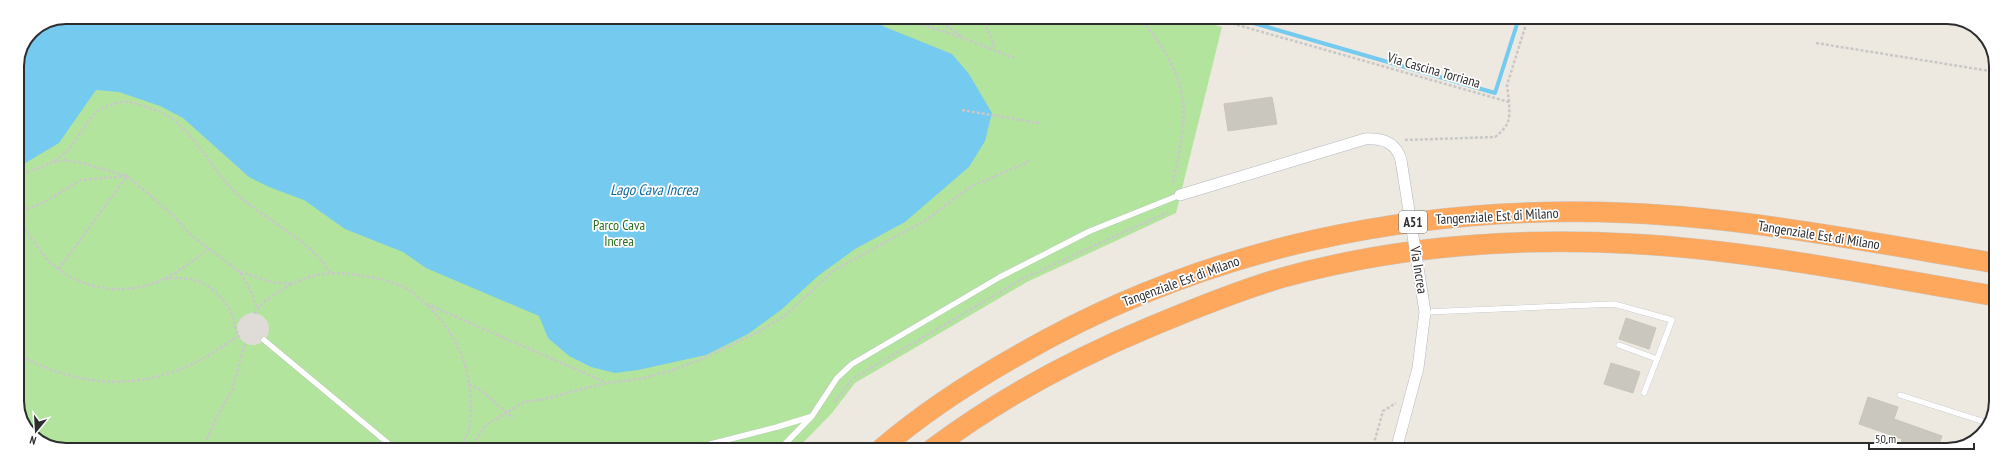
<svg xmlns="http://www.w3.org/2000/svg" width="2013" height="467" font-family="'PT Sans Narrow',sans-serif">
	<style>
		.green { fill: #b3e49e }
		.plaza { fill: #dfdcd7 }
		.water { fill: #75caef }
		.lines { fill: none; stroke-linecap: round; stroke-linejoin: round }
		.stream { stroke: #75caef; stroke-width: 4 }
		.building { fill: #cac7be; stroke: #cac5ba }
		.service-casing { stroke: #b3b6c0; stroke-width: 6 }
		.minor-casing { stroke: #b3b6c0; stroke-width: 12 }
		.motorway-casing { stroke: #c8c8c8; stroke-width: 21 }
		.path { stroke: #c8c8c8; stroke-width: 2.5; stroke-dasharray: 3 2; stroke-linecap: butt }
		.service { stroke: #fff; stroke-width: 5.5 }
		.minor { stroke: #fff; stroke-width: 11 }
		.motorway { stroke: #fda85d; stroke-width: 20 }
		.minor-bridge-casing { stroke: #b3b6c0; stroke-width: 12; stroke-linecap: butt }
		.minor-bridge { stroke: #fff; stroke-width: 11 }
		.labels { text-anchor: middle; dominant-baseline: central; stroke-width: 3.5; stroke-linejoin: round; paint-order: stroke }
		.shield { fill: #fff; stroke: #6c6c6c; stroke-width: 1 }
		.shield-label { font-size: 13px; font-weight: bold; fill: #2d2d2d }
		.street-label { font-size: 14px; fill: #2d2d2d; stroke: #fff }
		.park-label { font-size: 14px; fill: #296c1c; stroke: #fff }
		.water-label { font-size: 15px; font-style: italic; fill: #0e69a0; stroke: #fff }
		.rim { fill: none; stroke: #2d2d2d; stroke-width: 2 }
	</style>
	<rect width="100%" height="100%" fill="#eee9e0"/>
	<!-- green -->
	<path class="green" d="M66 17 1188 18 1222 27 1176 213 1027 282 855 383 832 413 797 449H56L29 434 17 407V66L31 31Z"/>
	<!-- plaza -->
	<circle class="plaza" cx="253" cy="329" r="16"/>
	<!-- water -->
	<path class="water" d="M66 17H870L885 27 952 54 969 74 992 113 985 141 969 167 905 222 855 249 818 276 781 310 748 334 706 355 638 370 615 373 591 367 569 356 548 338 539 316 426 268 403 252 345 229 304 200 269 187 249 177 183 118 160 106 119 92 96 90 59 143 17 168V66L31 31Z"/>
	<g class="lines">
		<!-- stream -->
		<path class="stream" d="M1236 18 1495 93 1519 18"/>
	</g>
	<!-- building -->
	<g class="building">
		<path d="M1272 97 1277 124 1228 131 1224 104Z"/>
		<path d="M1626 318 1656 328 1649 349 1619 339Z"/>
		<path d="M1611 363 1640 372 1633 393 1604 384Z"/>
		<path d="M1868 397 1898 407 1894 419 1942 436 1937 450H1899L1902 439 1859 424Z"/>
	</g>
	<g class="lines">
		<defs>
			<g id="service">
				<path d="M1425 312 1614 304 1672 320 1644 393"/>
				<path d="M264 340 395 449"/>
				<path d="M1619 345 1657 359"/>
				<path d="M1900 395 1988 423"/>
				<path d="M691 449 777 427 810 417"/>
				<path d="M780 449 812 416 837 378 852 364 1000 277 1090 231 1180 195"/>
			</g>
			<g id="minor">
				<path d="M1180 195 1365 139C1382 138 1396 142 1401 160"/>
				<path d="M1396 450 1418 368 1425 312"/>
			</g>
			<g id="motorway">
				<path d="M881 449C924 412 972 381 1022 353 1206 247 1416 204 1628 213 1751 218 1874 243 1995 263"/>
				<path d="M932 449C999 399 1073 359 1150 327 1193 309 1237 291 1281 278 1396 246 1517 237 1636 244 1757 251 1876 276 1995 296"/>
			</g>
		</defs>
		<!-- service casing -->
		<use href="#service" class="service-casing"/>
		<!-- minor casing -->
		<use href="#minor" class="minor-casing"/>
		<!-- motorway casing -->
		<use href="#motorway" class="motorway-casing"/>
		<!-- path -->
		<g class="path">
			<path d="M899 17 963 38 1014 58"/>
			<path d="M934 17 961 36"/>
			<path d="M982 17 992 39 995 50"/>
			<path d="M1139 18C1159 38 1179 71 1183 100 1186 125 1178 161 1172 185"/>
			<path d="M1213 18 1509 102C1510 120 1510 125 1495 137L1404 140"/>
			<path d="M1816 43 1996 72"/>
			<path d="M1509 102 1507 85 1528 18"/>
			<path d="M962 110 1039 123"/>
			<path d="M54 162 64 160 82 163 127 176 172 214 190 234 240 272 251 291 257 309"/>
			<path d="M17 174C36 170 54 164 68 150 81 136 87 115 105 107 110 104 123 101 129 102 139 104 160 111 168 116 195 134 209 164 230 187 257 217 311 238 330 273"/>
			<path d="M17 212 41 204 81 180 127 176"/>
			<path d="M17 223C31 233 38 251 51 263 80 289 121 296 157 282 176 274 193 261 209 249"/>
			<path d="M59 269 127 176"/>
			<path d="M240 272C258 277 273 285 293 283"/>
			<path d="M427 304 605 382"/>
			<path d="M255 314C259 304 273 295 282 290 309 273 332 270 363 276 377 278 391 281 404 287 414 292 422 301 430 308 461 339 475 379 470 424 469 432 464 441 460 449"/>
			<path d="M17 354C76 386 133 392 195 363 210 355 224 345 239 336 234 328 235 320 231 312 229 306 224 301 220 297 204 279 187 276 163 279"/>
			<path d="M469 384 482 391 513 418"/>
			<path d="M835 402 852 379 1024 278 1168 212"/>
			<path d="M203 449 215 421 232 390 245 343"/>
			<path d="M470 449 486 425 524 402 545 399 574 391 607 383 639 379 670 371 702 359 760 331 784 316 836 269 926 220 970 187 1026 163 1029 160"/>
			<path d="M1372 450 1383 411 1396 403"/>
		</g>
		<!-- service -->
		<use href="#service" class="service"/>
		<!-- minor -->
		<use href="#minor" class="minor"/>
		<!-- motorway -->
		<use href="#motorway" class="motorway"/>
		<defs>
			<path id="minor-bridge" d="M1401 160 1425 312"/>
		</defs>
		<!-- minor-bridge casing -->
		<use href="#minor-bridge" class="minor-bridge-casing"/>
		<!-- minor-bridge -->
		<use href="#minor-bridge" class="minor-bridge"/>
	</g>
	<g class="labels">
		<!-- shield labels -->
		<rect class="shield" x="1399" y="211" width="28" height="22" rx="3"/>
		<g class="shield-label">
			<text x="1413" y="222">A51</text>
		</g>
		<!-- street labels -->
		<g class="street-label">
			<text transform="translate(1434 70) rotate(16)">Via Cascina Torriana</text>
			<text transform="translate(1497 216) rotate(-3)">Tangenziale Est di Milano</text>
			<text transform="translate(1819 235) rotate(9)">Tangenziale Est di Milano</text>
			<text transform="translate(1419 270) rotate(81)">Via Increa</text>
			<text transform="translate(1181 281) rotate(-20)">Tangenziale Est di Milano</text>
		</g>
		<!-- park labels -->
		<g class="park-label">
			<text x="619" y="225">Parco Cava<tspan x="619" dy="16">Increa</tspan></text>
		</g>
		<!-- water labels -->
		<g class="water-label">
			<text x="654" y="189">Lago Cava Increa</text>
		</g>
	</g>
	<!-- crop -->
	<path d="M0 0H2013V467H0ZM66 24H1947A42 42 0 0 1 1989 66V401A42 42 0 0 1 1947 443H66A42 42 0 0 1 24 401V66A42 42 0 0 1 66 24Z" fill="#fff" fill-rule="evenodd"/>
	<path class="rim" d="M66 24H1947A42 42 0 0 1 1989 66V401A42 42 0 0 1 1947 443H66A42 42 0 0 1 24 401V66A42 42 0 0 1 66 24Z"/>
	<!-- north arrow -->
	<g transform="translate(36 431) rotate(198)" stroke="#ffffff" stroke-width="3" paint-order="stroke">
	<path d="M0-3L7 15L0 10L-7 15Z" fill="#2d2d2d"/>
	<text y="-6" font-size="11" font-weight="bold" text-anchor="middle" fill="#2d2d2d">N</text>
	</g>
	<!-- scale -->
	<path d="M1869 443v6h105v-6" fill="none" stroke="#2d2d2d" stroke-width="2"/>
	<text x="1875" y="443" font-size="12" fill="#2d2d2d" stroke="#ffffff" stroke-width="3" paint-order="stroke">50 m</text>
</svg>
